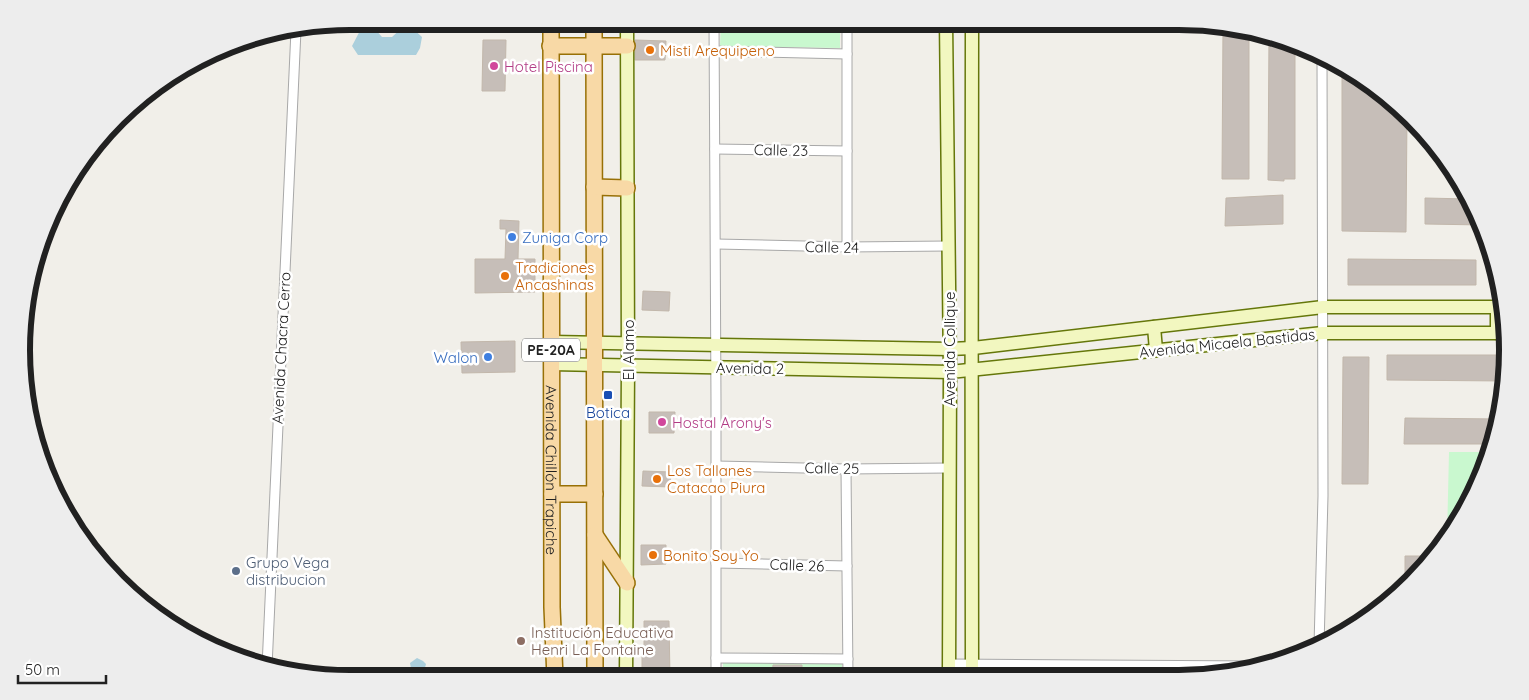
<svg xmlns="http://www.w3.org/2000/svg" width="1529" height="700" font-family="Quicksand,sans-serif">
	<style>
		.park { fill: #c9f8cf }
		.pitch { fill: #8bdcc1 }
		.water { fill: #abcfdc }
		.building { fill: #c6beb8; stroke: #c2b7ab }
		.lines { fill: none; stroke-linecap: round; stroke-linejoin: round }
		.street-casing { stroke: #a8a8a8; stroke-width: 11 }
		.secondary-casing { stroke: #65770a; stroke-width: 15 }
		.primary-casing { stroke: #987006; stroke-width: 18 }
		.street { stroke: #fff; stroke-width: 9 }
		.secondary { stroke: #f2f7c0; stroke-width: 12 }
		.primary { stroke: #f8d9a6; stroke-width: 15 }
		.food-dot { fill: #e8710a; stroke: #fff; stroke-width: 2 }
		.hotel-dot { fill: #d1479c; stroke: #fff; stroke-width: 2 }
		.shop-dot { fill: #3f7fe0; stroke: #fff; stroke-width: 2 }
		.transit-dot { fill: #1a4fb4; stroke: #fff; stroke-width: 2 }
		.service-dot { fill: #5c6f8a; stroke: #fff; stroke-width: 2 }
		.education-dot { fill: #8d6e63; stroke: #fff; stroke-width: 2 }
		.labels { text-anchor: middle; dominant-baseline: central; stroke-width: 5; stroke-linejoin: round; paint-order: stroke }
		.shield { fill: #fff; stroke: #646464; stroke-width: 1 }
		.shield-label { font-size: 14px; font-weight: bold; fill: #212121 }
		.food-label { font-size: 15px; fill: #c56008; stroke: #fff; text-anchor: start }
		.hotel-label { font-size: 15px; fill: #b23c85; stroke: #fff; text-anchor: start }
		.street-label { font-size: 15px; fill: #212121; stroke: #fff }
		.shop-label { font-size: 15px; fill: #366cbe; stroke: #fff; text-anchor: start }
		.transit-label { font-size: 15px; fill: #164399; stroke: #fff }
		.service-label { font-size: 15px; fill: #4e5e75; stroke: #fff; text-anchor: start }
		.education-label { font-size: 15px; fill: #785e54; stroke: #fff; text-anchor: start }
		.rim { fill: none; stroke: #212121; stroke-width: 6 }
	</style>
	<rect width="100%" height="100%" fill="#f1efe9"/>
	<!-- park -->
	<g class="park">
		<path d="M721 21H840V48L720 46Z"/>
		<path d="M1449 452H1490L1483 476 1447 538Z"/>
		<path d="M723 662 842 664V677L723 678Z"/>
	</g>
	<!-- pitch -->
	<path class="pitch" d="M744 21H775V27L744 26Z"/>
	<!-- water -->
	<g class="water">
		<path d="M364 23 374 28 382 37H392L405 25 410 26 422 37 420 48 416 55H358L352 46Z"/>
		<path d="M417 658 423 661 426 664 422 679H413L410 663Z"/>
	</g>
	<!-- building -->
	<g class="building">
		<path d="M1223 26 1249 29V179H1222Z"/>
		<path d="M1269 35 1295 43V179H1284V181L1268 180Z"/>
		<path d="M483 40H506L505 91H482Z"/>
		<path d="M635 40 666 41 665 60H635Z"/>
		<path d="M1342 66 1361 76 1407 114 1406 232 1342 231Z"/>
		<path d="M1283 195V224L1225 226 1226 198Z"/>
		<path d="M1425 198 1469 199 1483 225 1425 224Z"/>
		<path d="M500 220 519 221 518 259H535V292L475 293V259H505L506 229H500Z"/>
		<path d="M1348 259 1476 260V285H1348Z"/>
		<path d="M643 291 670 292 669 311 642 310Z"/>
		<path d="M515 341V372L462 373 461 342Z"/>
		<path d="M1387 355H1507L1505 381 1387 380Z"/>
		<path d="M1343 357H1369L1368 484H1342Z"/>
		<path d="M649 412H675L674 433H649Z"/>
		<path d="M1405 418 1500 419 1492 444H1404Z"/>
		<path d="M643 471 671 472 670 487 642 486Z"/>
		<path d="M641 545H666V564L641 565Z"/>
		<path d="M1405 556H1434L1405 585Z"/>
		<path d="M644 621H669L670 678H642V650H644Z"/>
		<path d="M773 665H802V677H772Z"/>
	</g>
	<g class="lines">
		<defs>
			<g id="street">
				<path d="M714 21 716 401V678"/>
				<path d="M847 21V247"/>
				<path d="M714 51 847 54"/>
				<path d="M715 149 847 151"/>
				<path d="M716 244 847 247 948 246"/>
				<path d="M716 466 846 469 949 468"/>
				<path d="M846 469 848 677"/>
				<path d="M716 563 847 566"/>
				<path d="M1319 646 1323 496 1322 55"/>
				<path d="M716 658 848 659"/>
				<path d="M949 664 1259 666"/>
				<path d="M267 667 296 30"/>
			</g>
			<g id="secondary">
				<path d="M946 21 950 372 949 677"/>
				<path d="M1497 308V333"/>
				<path d="M1154 327 1156 350"/>
				<path d="M551 342 949 349 973 348 1323 307H1504"/>
				<path d="M551 364 950 372 1323 333H1506"/>
				<path d="M972 677C971 458 972 240 972 21"/>
				<path d="M626 678 628 366 627 21"/>
			</g>
			<g id="primary">
				<path id="s1" d="M551 21 552 607 555 678"/>
				<path d="M594 21 595 678"/>
				<path d="M550 46H627"/>
				<path d="M594 187 627 188"/>
				<path d="M552 494H595"/>
				<path d="M595 535 627 583"/>
			</g>
		</defs>
		<!-- street casing -->
		<use href="#street" class="street-casing"/>
		<!-- secondary casing -->
		<use href="#secondary" class="secondary-casing"/>
		<!-- primary casing -->
		<use href="#primary" class="primary-casing"/>
		<!-- street -->
		<use href="#street" class="street"/>
		<!-- secondary -->
		<use href="#secondary" class="secondary"/>
		<!-- primary -->
		<use href="#primary" class="primary"/>
	</g>
	<!-- markers -->
	<g class="food-dot">
		<circle cx="650" cy="50" r="5"/>
		<circle cx="505" cy="276" r="5"/>
		<circle cx="657" cy="479" r="5"/>
		<circle cx="653" cy="555" r="5"/>
	</g>
	<g class="hotel-dot">
		<circle cx="494" cy="66" r="5"/>
		<circle cx="662" cy="422" r="5"/>
	</g>
	<g class="shop-dot">
		<circle cx="512" cy="237" r="5"/>
		<circle cx="488" cy="357" r="5"/>
	</g>
	<rect class="transit-dot" x="603" y="390" width="10" height="10" rx="2.5"/>
	<circle class="service-dot" cx="236" cy="571" r="5"/>
	<circle class="education-dot" cx="521" cy="641" r="5"/>
	<g class="labels">
		<!-- shield labels -->
		<rect class="shield" x="522" y="338.5" width="58" height="23" rx="4"/>
		<g class="shield-label">
			<text x="551" y="350">PE-20A</text>
		</g>
		<!-- food labels -->
		<g class="food-label">
			<text x="660" y="50">Misti Arequipeno</text>
			<text x="515" y="267">Tradiciones<tspan x="515" dy="17">Ancashinas</tspan></text>
			<text x="667" y="470">Los Tallanes<tspan x="667" dy="17">Catacao Piura</tspan></text>
			<text x="663" y="555">Bonito Soy Yo</text>
		</g>
		<!-- hotel labels -->
		<g class="hotel-label">
			<text x="504" y="66">Hotel Piscina</text>
			<text x="672" y="422">Hostal Arony's</text>
		</g>
		<!-- street labels -->
		<g class="street-label">
			<text transform="translate(781 150) rotate(1)">Calle 23</text>
			<text transform="translate(832 247) rotate(1)">Calle 24</text>
			<text transform="translate(1227 343) rotate(-6)">Avenida Micaela Bastidas</text>
			<text transform="translate(281 348) rotate(-87)">Avenida Chacra Cerro</text>
			<text transform="translate(949 349) rotate(-90)">Avenida Collique</text>
			<text transform="translate(628 350) rotate(-90)">El Alamo</text>
			<text transform="translate(750 368) rotate(1)">Avenida 2</text>
			<text transform="translate(832 468) rotate(1)">Calle 25</text>
			<text stroke="none"><textPath href="#s1" startOffset="449">Avenida Chillón Trapiche</textPath></text>
			<text transform="translate(797 565) rotate(2)">Calle 26</text>
		</g>
		<!-- shop labels -->
		<g class="shop-label">
			<text x="522" y="237">Zuniga Corp</text>
			<text x="478" y="357" text-anchor="end">Walon</text>
		</g>
		<!-- transit labels -->
		<g class="transit-label">
			<text x="608" y="412">Botica</text>
		</g>
		<!-- service labels -->
		<g class="service-label">
			<text x="246" y="562">Grupo Vega<tspan x="246" dy="17">distribucion</tspan></text>
		</g>
		<!-- education labels -->
		<g class="education-label">
			<text x="531" y="632">Institución Educativa<tspan x="531" dy="17">Henri La Fontaine</tspan></text>
		</g>
	</g>
	<!-- crop -->
	<path d="M0 0H1529V700H0ZM350 30H1179A320 320 0 0 1 1499 350V350A320 320 0 0 1 1179 670H350A320 320 0 0 1 30 350V350A320 320 0 0 1 350 30Z" fill="#ededed" fill-rule="evenodd"/>
	<path class="rim" d="M350 30H1179A320 320 0 0 1 1499 350V350A320 320 0 0 1 1179 670H350A320 320 0 0 1 30 350V350A320 320 0 0 1 350 30Z"/>
	<!-- scale -->
	<path d="M18 675v8h88v-8" fill="none" stroke="#212121" stroke-width="2.5"/>
	<text x="25" y="675" font-size="15" fill="#212121" stroke="#ffffff" stroke-width="4" paint-order="stroke">50 m</text>
</svg>
